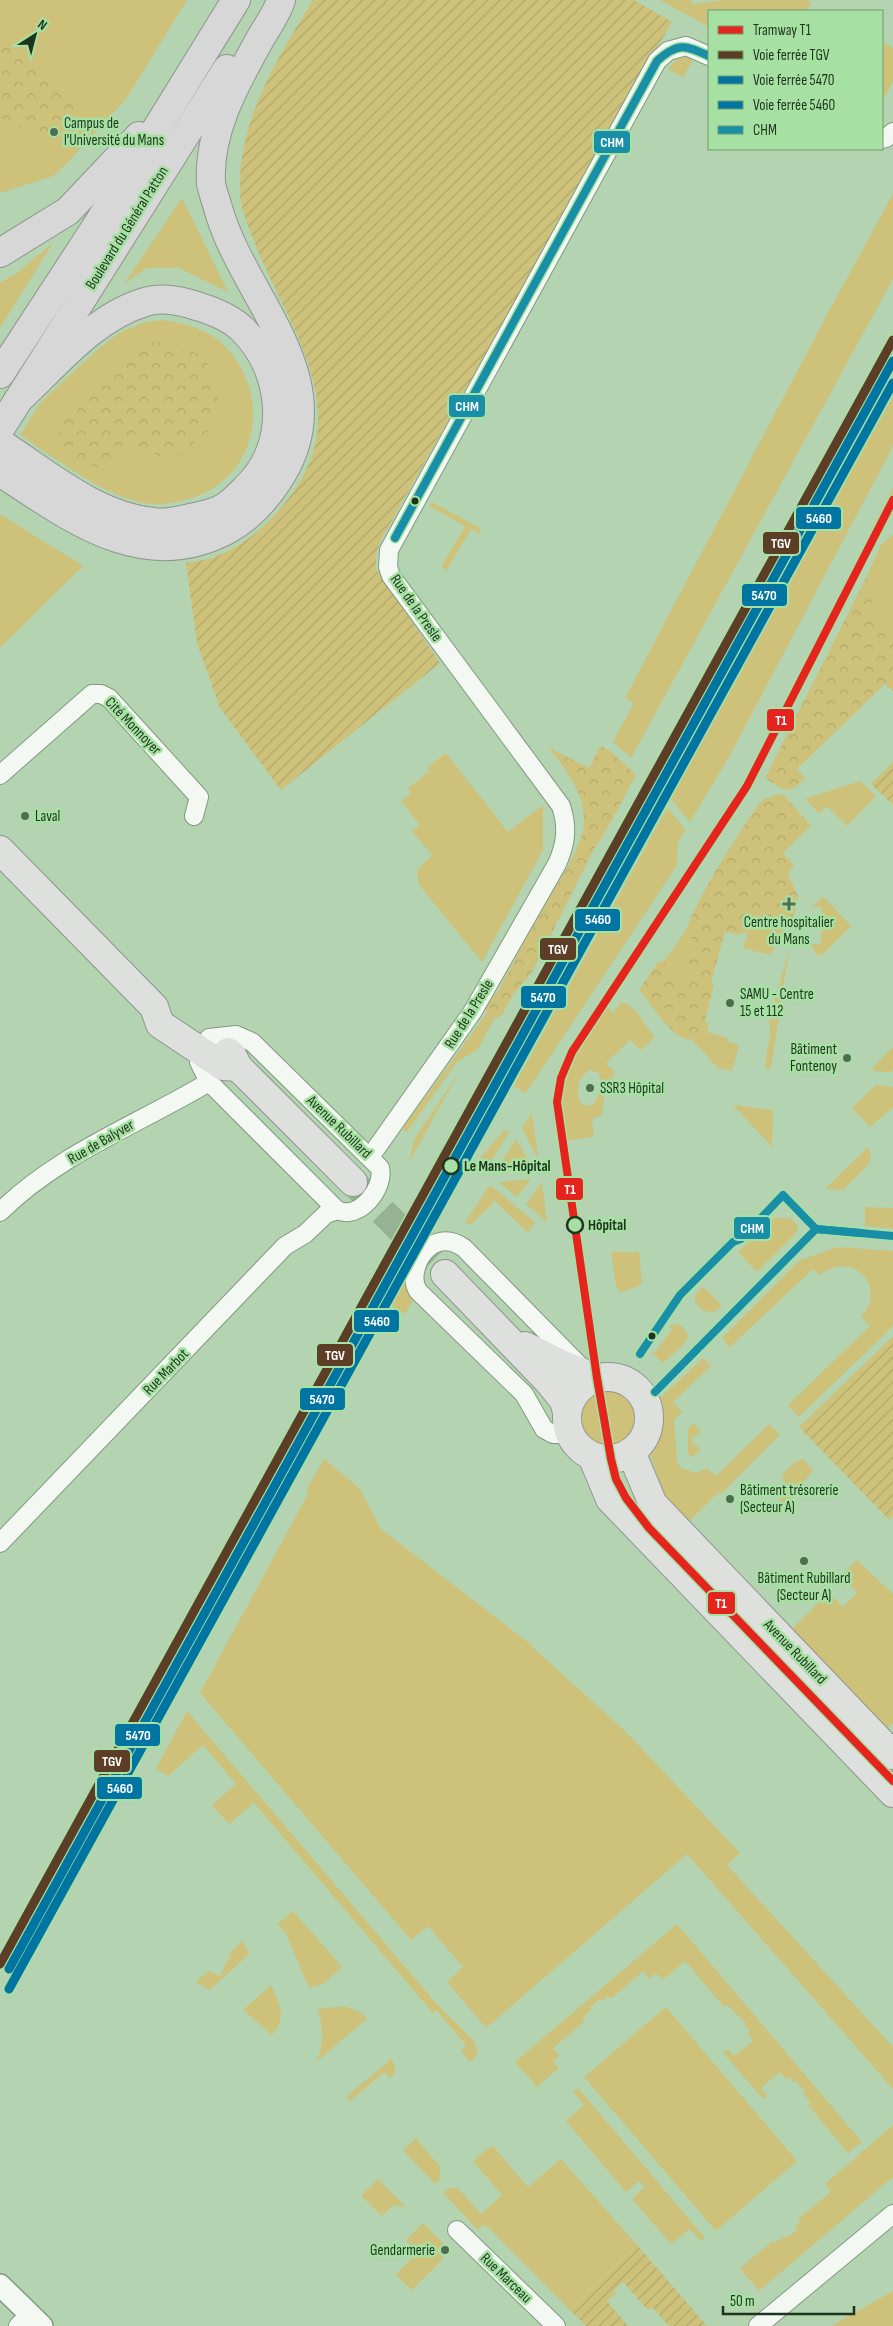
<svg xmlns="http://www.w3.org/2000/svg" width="893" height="2326" font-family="'Sofia Sans Condensed',sans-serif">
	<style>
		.green { fill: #cec27b; fill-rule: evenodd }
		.forest { fill: url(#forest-crowns) }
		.garden { fill: url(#garden-furrows) }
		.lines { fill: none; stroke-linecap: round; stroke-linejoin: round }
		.primary-tunnel { stroke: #95b393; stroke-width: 28; stroke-dasharray: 28 14; stroke-linecap: butt }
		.minor-casing { stroke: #829a81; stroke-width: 20 }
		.tertiary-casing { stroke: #829a81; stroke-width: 24 }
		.primary-casing { stroke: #8d968d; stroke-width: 30 }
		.trunk-casing { stroke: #8d968d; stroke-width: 30 }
		.minor { stroke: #f4f8f3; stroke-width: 18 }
		.tertiary { stroke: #f4f8f3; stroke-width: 21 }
		.primary { stroke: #dee0de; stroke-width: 28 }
		.trunk { stroke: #d7d7d7; stroke-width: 28 }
		.tram { stroke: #b8c1b8; stroke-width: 1 }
		.bus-1-casing { stroke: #a6e1a3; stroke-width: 11 }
		.bus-1 { stroke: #188ea7; stroke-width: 8 }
		.rail-1-casing { stroke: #a6e1a3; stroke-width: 12 }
		.rail-2-casing { stroke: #a6e1a3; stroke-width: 12 }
		.rail-3-casing { stroke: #a6e1a3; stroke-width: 12 }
		.rail-1 { stroke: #5c3e26; stroke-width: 9 }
		.rail-2 { stroke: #0075a1; stroke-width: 9 }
		.rail-3 { stroke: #0075a1; stroke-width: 9 }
		.tram-1-casing { stroke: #a6e1a3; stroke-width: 11 }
		.tram-1 { stroke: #e5251d; stroke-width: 8 }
		.poi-dot { fill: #526c51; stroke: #a6e1a3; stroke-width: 2 }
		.bus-dot { fill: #1e351d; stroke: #a6e1a3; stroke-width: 2 }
		.stop-dot { fill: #a6e1a3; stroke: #1e351d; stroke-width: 2.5 }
		.labels { text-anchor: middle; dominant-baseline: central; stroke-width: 5; stroke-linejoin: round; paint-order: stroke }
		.poi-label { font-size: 15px; fill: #1e351d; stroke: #a6e1a3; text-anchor: start }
		.street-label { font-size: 15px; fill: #1e351d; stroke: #a6e1a3 }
		.stop-label { font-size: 15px; font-weight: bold; fill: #1e351d; stroke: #a6e1a3; text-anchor: start }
		.line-badge { stroke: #a6e1a3; stroke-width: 2 }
		.badge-label { font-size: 14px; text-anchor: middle; font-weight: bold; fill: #fff }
	</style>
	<defs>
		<pattern id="forest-crowns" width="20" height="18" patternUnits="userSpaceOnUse" patternTransform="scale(1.25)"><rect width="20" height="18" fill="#cec27b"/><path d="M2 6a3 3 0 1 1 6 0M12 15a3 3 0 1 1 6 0" fill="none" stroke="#b0a76a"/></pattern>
		<pattern id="garden-furrows" width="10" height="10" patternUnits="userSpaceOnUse" patternTransform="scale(1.25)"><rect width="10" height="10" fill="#cec27b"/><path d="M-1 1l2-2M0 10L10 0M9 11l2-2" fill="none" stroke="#b0a76a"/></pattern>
	</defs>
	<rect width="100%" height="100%" fill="#b3d3b1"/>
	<!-- green -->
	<g class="green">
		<path d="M0 0H187L126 99 70 160 53 176 0 193Z"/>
		<path d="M660 0H691L692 4 725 0H807L811 2 807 11H709V27Z"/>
		<path d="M882 42 893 48V81L882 102Z"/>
		<path d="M688 56 694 58 683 77 668 69 677 59Z"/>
		<path d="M893 194V279L631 758 613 742 634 703 625 698 829 311Z"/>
		<path d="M182 198 228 292 179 268H147L124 284Z"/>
		<path d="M53 243 0 328V283L18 272Z"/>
		<path d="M164 320C186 324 210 330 226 347 276 401 255 485 181 501 171 503 161 505 151 504 104 498 59 460 20 435L40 403 97 350 119 333 145 322ZM138 342 156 455 134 445 122 451 60 423 96 381Z"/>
		<path d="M893 396V446L729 757 690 822 671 799Z"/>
		<path d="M893 488V515L874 524Z"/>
		<path d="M432 502 478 527 482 535 471 529 446 571 442 566 465 526 429 506Z"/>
		<path d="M0 514 83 566 0 648Z"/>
		<path d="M893 534V628L868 610 879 587 866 578 881 545Z"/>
		<path d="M446 753 508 832 543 805V850L482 962 419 885 417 870 432 855 412 831 420 825 401 801 411 793 408 788 430 771 427 768Z"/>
		<path d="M860 781 876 796 847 826 827 806 819 813 805 799Z"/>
		<path d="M667 808 686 830 678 842 677 865 526 1093 514 1086Z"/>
		<path d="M822 897 825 898 851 926 822 955 816 954 811 944H821L822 907H812Z"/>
		<path d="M749 920 791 921 770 955 743 948 747 934 744 932Z"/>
		<path d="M685 932 692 937 693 950 687 960 691 982 682 990 674 987 673 968 664 961Z"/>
		<path d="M789 949 771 1068 765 1069C765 1056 773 1032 769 1022Z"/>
		<path d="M525 961 478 1049 457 1062 407 1132 402 1129Z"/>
		<path d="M601 1000 613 1013 621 1002C639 1007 643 1025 655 1037L641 1050 630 1040 606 1063 615 1072 604 1097 602 1115 592 1119 594 1137 558 1142C556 1127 552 1111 554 1096 557 1059 582 1030 601 1000ZM590 1070 599 1073 601 1086 595 1103 586 1106 581 1103C575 1092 578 1076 590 1070Z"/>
		<path d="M707 1032 728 1038 727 1041 739 1045 732 1071 718 1068 692 1040Z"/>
		<path d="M893 1047V1070L890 1072 875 1071 872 1068Z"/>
		<path d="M458 1074 409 1162 415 1138Z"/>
		<path d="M876 1085 893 1087V1107L870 1127 852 1108Z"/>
		<path d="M733 1105 773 1110 772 1147Z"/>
		<path d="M532 1113 539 1161 522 1128Z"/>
		<path d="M504 1131H510L484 1172 474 1165Z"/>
		<path d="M516 1139 534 1170 496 1171Z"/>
		<path d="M868 1147 871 1153 870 1163 843 1190 825 1189Z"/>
		<path d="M531 1179 517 1197 498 1182Z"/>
		<path d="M542 1182 547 1222 526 1204Z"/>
		<path d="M490 1185 535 1222 528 1233 495 1201 470 1225 465 1222Z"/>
		<path d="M865 1207 893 1208V1229L865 1226Z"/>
		<path d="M774 1218H790L797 1224 798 1231 757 1272 738 1252Z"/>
		<path d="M838 1247 893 1251V1326L799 1417 788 1405 870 1326 861 1317C889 1286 851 1249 820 1275L813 1269 730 1347 722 1338 800 1260Z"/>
		<path d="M611 1252H639L642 1284 623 1292 619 1291 616 1285Z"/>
		<path d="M405 1272 404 1284 414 1298 405 1314 387 1304Z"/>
		<path d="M703 1286 722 1306 714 1312 703 1311 695 1302V1295Z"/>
		<path d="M678 1324 683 1327 688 1337 683 1345 663 1363 651 1352 655 1353 672 1329 669 1326Z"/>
		<path d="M703 1358 711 1366 673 1402 682 1412 674 1420 677 1461 681 1468 696 1473 707 1468 716 1476 769 1424 780 1435 721 1494 719 1492 687 1523 665 1498 649 1451C660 1435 663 1419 658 1400Z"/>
		<circle cx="608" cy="1418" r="28"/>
		<path d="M693 1423 701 1431 691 1440 701 1450 692 1457 688 1454V1429Z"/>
		<path d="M324 1459 360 1489 381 1529 525 1640 628 1734 740 1853 727 1865 893 2047V2089L687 1854 486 2028 447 1982 463 1967 428 1926 411 1940 200 1693 309 1492 306 1490Z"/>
		<path d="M803 1459 813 1469 783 1514 775 1509 787 1487 782 1477C787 1468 793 1462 803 1459Z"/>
		<path d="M857 1560 893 1594V1723L887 1728 791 1630 822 1599 819 1596 826 1590 843 1607 857 1593 848 1583 844 1587 837 1579Z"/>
		<path d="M187 1711 435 2002 474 2041 478 2054 470 2062 461 2051 466 2045 436 2010 433 2013 254 1803 229 1824 212 1805 236 1784 203 1745 168 1776 156 1769Z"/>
		<path d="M293 1911 342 1967 323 1984 309 1988 286 1934 278 1924Z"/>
		<path d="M677 1924 862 2142 848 2153 808 2105 811 2102 803 2094 805 2092 796 2081 794 2083 789 2077 786 2079 780 2072 761 2088 767 2095 763 2099 723 2053 728 2049 734 2056 753 2041 747 2033 750 2031 744 2025 746 2023 727 2005 724 2007 685 1961 662 1980 656 1973 650 1979 643 1971 611 1999 608 1996 602 2001 600 1999 590 2007 592 2009 583 2017 585 2021 553 2048 560 2056 553 2061 559 2068 537 2087 515 2062Z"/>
		<path d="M243 1941 249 1954 210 1990 195 1982 209 1971 220 1976 231 1954 229 1953Z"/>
		<path d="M271 1985C279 2004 288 2017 272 2035L243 2010Z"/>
		<path d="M344 2006 362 2013 367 2019 316 2062C324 2046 324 2025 317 2009Z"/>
		<path d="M666 2007 797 2161 716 2231 584 2077Z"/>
		<path d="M391 2059C396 2066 397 2073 390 2078L384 2072 350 2101 346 2097Z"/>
		<path d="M578 2088 705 2238 701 2241 690 2229 671 2244 632 2199 645 2187 639 2181 626 2192 566 2121 584 2105 573 2092Z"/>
		<path d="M893 2125V2177L759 2291 740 2268 773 2241 775 2243 784 2236 786 2238 797 2230 795 2227 800 2222 798 2219 831 2192 825 2184Z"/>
		<path d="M416 2138 440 2167V2179L435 2184 403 2150Z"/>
		<path d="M492 2145 528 2187 561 2159 638 2246 568 2308 485 2224 478 2230 443 2193 449 2188H458L481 2214 502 2195 473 2161Z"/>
		<path d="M378 2179 406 2207 393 2205 382 2216 361 2196Z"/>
		<path d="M423 2223 444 2244 437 2251 444 2258 412 2290 396 2275 418 2252 406 2240Z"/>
		<path d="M893 2291V2326H831Z"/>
	</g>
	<!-- forest -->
	<g class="forest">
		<path d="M0 30 12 43 35 61 57 84 83 101 56 133 43 139 0 118Z"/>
		<path d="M138 342H174L205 358 219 391 212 428 171 461 134 445 122 451 112 462 96 468 72 455 59 441 60 423 96 381Z"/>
		<path d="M866 578 879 587 868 610 893 628V691L885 684 797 769 805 778C800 784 793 791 784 790L765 778Z"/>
		<path d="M600 746 609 750 636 775 606 831 594 849 532 972 514 993 502 1015 497 1018 491 1017 484 1008 485 1003 497 993C512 966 525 939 540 913 553 890 584 847 584 821 584 792 565 768 548 747L589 768Z"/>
		<path d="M780 794 785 796 811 826 783 853 794 865 788 874 798 897 796 909 791 921 749 920 744 932 739 935 725 932 711 983 714 984 705 1022 709 1023 707 1032C703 1034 698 1038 693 1039 673 1044 652 1003 640 991L641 987 658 962 664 961 673 968 675 987 682 990 691 982 687 960 693 950 692 938 685 932C703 887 730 847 757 806L764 799Z"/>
	</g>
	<!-- garden -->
	<g class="garden">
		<path d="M313 0H634L672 22 381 540 376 554V569L440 663 281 790 220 708 197 643 186 563C195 561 207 560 215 557 245 545 269 524 288 499 357 410 290 331 256 246 250 230 240 209 240 192 237 122 278 57 313 0Z"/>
		<path d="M893 762V805L871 784Z"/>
		<path d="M893 1336V1516L889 1520 799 1427Z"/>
		<path d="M638 2246 707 2326H669L652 2307 648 2310 623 2282 614 2290 616 2293 607 2301 628 2326H586L568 2308Z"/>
	</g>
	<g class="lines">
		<!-- primary-tunnel -->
		<path class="primary-tunnel" d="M353 1182 445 1274"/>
		<defs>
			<g id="minor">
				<path d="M882 139 886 138 893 132"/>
				<path d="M0 775 92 694H101L109 698 199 797 194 816"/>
				<path d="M199 1050V1062L209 1082 337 1210C359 1221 385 1188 380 1168L252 1042 236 1035 209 1038"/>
				<path d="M370 1157 473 1011 557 864C566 844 568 827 561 806L391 576 388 567 389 550 657 61 668 51 686 46 709 56"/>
				<path d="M0 1212C58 1154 139 1124 209 1082"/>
				<path d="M570 1434H553L544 1429 524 1394 418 1291C405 1271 430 1224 464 1248L584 1370"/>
				<path d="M0 1543 285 1246 305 1234 326 1214 337 1210"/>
				<path d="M457 2230 556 2326"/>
				<path d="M18 2326 30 2314"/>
				<path d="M758 2326 893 2214"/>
			</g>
			<path id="tertiary" d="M0 2285 42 2326"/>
			<g id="primary">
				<path d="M0 850 154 1007 160 1024 223 1066 238 1067"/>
				<path d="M228 1052 232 1055 238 1067 353 1182"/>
				<path d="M445 1274 549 1382 564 1401 567 1412"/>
				<path d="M525 1346 563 1365 597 1378"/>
				<circle cx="608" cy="1418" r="41"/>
				<path d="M631 1452 653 1504 893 1755"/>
				<path d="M592 1456 610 1499 893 1793"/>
			</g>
			<g id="trunk">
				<path d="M0 253 68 211 139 136"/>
				<path d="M0 374 94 230 236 0"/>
				<path d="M0 429 227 69"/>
				<path d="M0 443C47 473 95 516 153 522 165 524 178 521 190 518 199 516 210 514 219 510 230 506 240 494 248 486 290 444 285 372 243 330 231 318 216 312 200 307 183 301 163 296 145 302 94 317 55 366 18 400"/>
				<path d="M0 472C69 517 143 575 227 530 251 517 268 497 282 474 340 378 242 296 218 208 216 200 212 191 211 183 208 132 235 84 259 41 266 28 277 14 281 0"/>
			</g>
		</defs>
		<!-- minor casing -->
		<use href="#minor" class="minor-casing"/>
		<!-- tertiary casing -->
		<use href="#tertiary" class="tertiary-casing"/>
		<!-- primary casing -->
		<use href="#primary" class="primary-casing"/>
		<!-- trunk casing -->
		<use href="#trunk" class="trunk-casing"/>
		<!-- minor -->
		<use href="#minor" class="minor"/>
		<!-- tertiary -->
		<use href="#tertiary" class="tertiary"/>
		<!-- primary -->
		<use href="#primary" class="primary"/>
		<!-- trunk -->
		<use href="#trunk" class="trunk"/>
		<!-- tram -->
		<path class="tram" d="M644 945 677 908"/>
		<defs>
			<g id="bus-1">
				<path d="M395 538 657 61C678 42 685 45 709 56"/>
				<path d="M640 1354 680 1295 733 1242 741 1239 783 1195 816 1229 893 1236"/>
				<path d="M655 1392 816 1229 861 1233"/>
			</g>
		</defs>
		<!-- bus-1 casing -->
		<use href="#bus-1" class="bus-1-casing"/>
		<!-- bus-1 -->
		<use href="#bus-1" class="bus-1"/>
		<defs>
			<path id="rail-1" d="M0 1964 893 340"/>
			<path id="rail-2" d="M9 1969 893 361"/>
			<path id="rail-3" d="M9 1989 893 383"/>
		</defs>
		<!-- rail-1 casing -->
		<use href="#rail-1" class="rail-1-casing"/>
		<!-- rail-2 casing -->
		<use href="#rail-2" class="rail-2-casing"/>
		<!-- rail-3 casing -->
		<use href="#rail-3" class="rail-3-casing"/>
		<!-- rail-1 -->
		<use href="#rail-1" class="rail-1"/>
		<!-- rail-2 -->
		<use href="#rail-2" class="rail-2"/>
		<!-- rail-3 -->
		<use href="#rail-3" class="rail-3"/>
		<defs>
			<path id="tram-1" d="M893 500 747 786 572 1052 561 1078 557 1102 597 1378 611 1459 616 1479 626 1498 649 1528 893 1781"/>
		</defs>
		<!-- tram-1 casing -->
		<use href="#tram-1" class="tram-1-casing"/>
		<!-- tram-1 -->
		<use href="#tram-1" class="tram-1"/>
	</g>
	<!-- markers -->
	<g class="poi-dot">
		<circle cx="54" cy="132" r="5"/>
		<circle cx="25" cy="816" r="5"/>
		<path d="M786.5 896.5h5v5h5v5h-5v5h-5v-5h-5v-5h5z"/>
		<circle cx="730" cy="1003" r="5"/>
		<circle cx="847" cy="1058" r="5"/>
		<circle cx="590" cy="1088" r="5"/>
		<circle cx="730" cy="1499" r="5"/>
		<circle cx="804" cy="1561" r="5"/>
		<circle cx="445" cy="2250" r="5"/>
	</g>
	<g class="bus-dot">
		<circle cx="415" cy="501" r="4.5"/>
		<circle cx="652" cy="1336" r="4.5"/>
	</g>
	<g class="stop-dot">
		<circle cx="451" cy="1166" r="8"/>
		<circle cx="575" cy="1225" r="8"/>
	</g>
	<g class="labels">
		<!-- poi labels -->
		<g class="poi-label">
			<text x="64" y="123">Campus de<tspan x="64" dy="17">l'Université du Mans</tspan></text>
			<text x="35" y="816">Laval</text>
			<text x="789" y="922" text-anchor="middle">Centre hospitalier<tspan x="789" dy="17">du Mans</tspan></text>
			<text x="740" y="994">SAMU - Centre<tspan x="740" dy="17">15 et 112</tspan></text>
			<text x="837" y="1049" text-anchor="end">Bâtiment<tspan x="837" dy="17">Fontenoy</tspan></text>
			<text x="600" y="1088">SSR3 Hôpital</text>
			<text x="740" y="1490">Bâtiment trésorerie<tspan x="740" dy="17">(Secteur A)</tspan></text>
			<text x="804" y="1578" text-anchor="middle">Bâtiment Rubillard<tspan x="804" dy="17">(Secteur A)</tspan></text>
			<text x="435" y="2250" text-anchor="end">Gendarmerie</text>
		</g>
		<!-- street labels -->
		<g class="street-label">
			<text transform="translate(127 228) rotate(-58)">Boulevard du Général Patton</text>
			<text transform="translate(416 608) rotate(55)">Rue de la Presle</text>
			<text transform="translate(133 726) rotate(46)">Cité Monnoyer</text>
			<text transform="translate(469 1014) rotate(-58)">Rue de la Presle</text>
			<text transform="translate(339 1127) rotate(44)">Avenue Rubillard</text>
			<text transform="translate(101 1142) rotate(-30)">Rue de Balyver</text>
			<text transform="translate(166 1372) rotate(-46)">Rue Marbot</text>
			<text transform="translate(795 1652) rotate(46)">Avenue Rubillard</text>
			<text transform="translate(506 2278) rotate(44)">Rue Marceau</text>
		</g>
		<!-- stop labels -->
		<g class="stop-label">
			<text x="464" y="1166">Le Mans-Hôpital</text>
			<text x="588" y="1225">Hôpital</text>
		</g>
	</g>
	<g class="line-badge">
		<rect x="593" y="130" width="38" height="24" rx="5" fill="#188ea7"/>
		<rect x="448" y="394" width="38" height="24" rx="5" fill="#188ea7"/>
		<rect x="795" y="506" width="47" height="24" rx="5" fill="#0075a1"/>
		<rect x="762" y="531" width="38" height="24" rx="5" fill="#5c3e26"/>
		<rect x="741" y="583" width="47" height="24" rx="5" fill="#0075a1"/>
		<rect x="766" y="708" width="29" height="24" rx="5" fill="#e5251d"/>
		<rect x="574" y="908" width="47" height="24" rx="5" fill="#0075a1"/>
		<rect x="539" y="937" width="38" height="24" rx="5" fill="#5c3e26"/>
		<rect x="520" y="985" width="47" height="24" rx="5" fill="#0075a1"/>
		<rect x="555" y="1177" width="29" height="24" rx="5" fill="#e5251d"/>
		<rect x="733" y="1216" width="38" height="24" rx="5" fill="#188ea7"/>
		<rect x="353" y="1309" width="47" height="24" rx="5" fill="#0075a1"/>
		<rect x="316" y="1343" width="38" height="24" rx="5" fill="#5c3e26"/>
		<rect x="299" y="1387" width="47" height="24" rx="5" fill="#0075a1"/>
		<rect x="707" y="1591" width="29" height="24" rx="5" fill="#e5251d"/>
		<rect x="114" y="1723" width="47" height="24" rx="5" fill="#0075a1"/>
		<rect x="93" y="1749" width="38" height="24" rx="5" fill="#5c3e26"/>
		<rect x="96" y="1776" width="47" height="24" rx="5" fill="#0075a1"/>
	</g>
	<g class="badge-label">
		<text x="612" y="147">CHM</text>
		<text x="467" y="411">CHM</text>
		<text x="819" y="523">5460</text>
		<text x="781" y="548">TGV</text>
		<text x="764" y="600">5470</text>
		<text x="781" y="725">T1</text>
		<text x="598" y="924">5460</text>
		<text x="558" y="954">TGV</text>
		<text x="543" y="1002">5470</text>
		<text x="570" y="1194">T1</text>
		<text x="752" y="1233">CHM</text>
		<text x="377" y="1326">5460</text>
		<text x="335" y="1360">TGV</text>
		<text x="322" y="1404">5470</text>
		<text x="721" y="1608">T1</text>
		<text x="138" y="1740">5470</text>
		<text x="112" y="1766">TGV</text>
		<text x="120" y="1793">5460</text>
	</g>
	<!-- legend -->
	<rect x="708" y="10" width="175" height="140" fill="#a6e1a3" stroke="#709c6d"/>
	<rect x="718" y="26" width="25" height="8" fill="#e5251d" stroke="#709c6d"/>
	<text x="753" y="35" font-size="15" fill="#1e351d">Tramway T1</text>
	<rect x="718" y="51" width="25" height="8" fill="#5c3e26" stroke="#709c6d"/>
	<text x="753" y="60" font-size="15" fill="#1e351d">Voie ferrée TGV</text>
	<rect x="718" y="76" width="25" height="8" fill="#0075a1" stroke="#709c6d"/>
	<text x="753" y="85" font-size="15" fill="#1e351d">Voie ferrée 5470</text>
	<rect x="718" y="101" width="25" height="8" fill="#0075a1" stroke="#709c6d"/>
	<text x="753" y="110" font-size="15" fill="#1e351d">Voie ferrée 5460</text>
	<rect x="718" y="126" width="25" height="8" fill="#188ea7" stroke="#709c6d"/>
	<text x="753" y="135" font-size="15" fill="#1e351d">CHM</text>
	<!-- north arrow -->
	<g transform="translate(35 35) rotate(36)" stroke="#a6e1a3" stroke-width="4" paint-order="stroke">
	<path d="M0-4L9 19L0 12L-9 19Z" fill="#1e351d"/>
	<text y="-8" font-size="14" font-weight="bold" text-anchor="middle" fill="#1e351d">N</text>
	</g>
	<!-- scale -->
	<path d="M723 2306v8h131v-8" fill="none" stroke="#1e351d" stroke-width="2.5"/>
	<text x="730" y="2306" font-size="15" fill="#1e351d" stroke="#a6e1a3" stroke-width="4" paint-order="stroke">50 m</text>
</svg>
